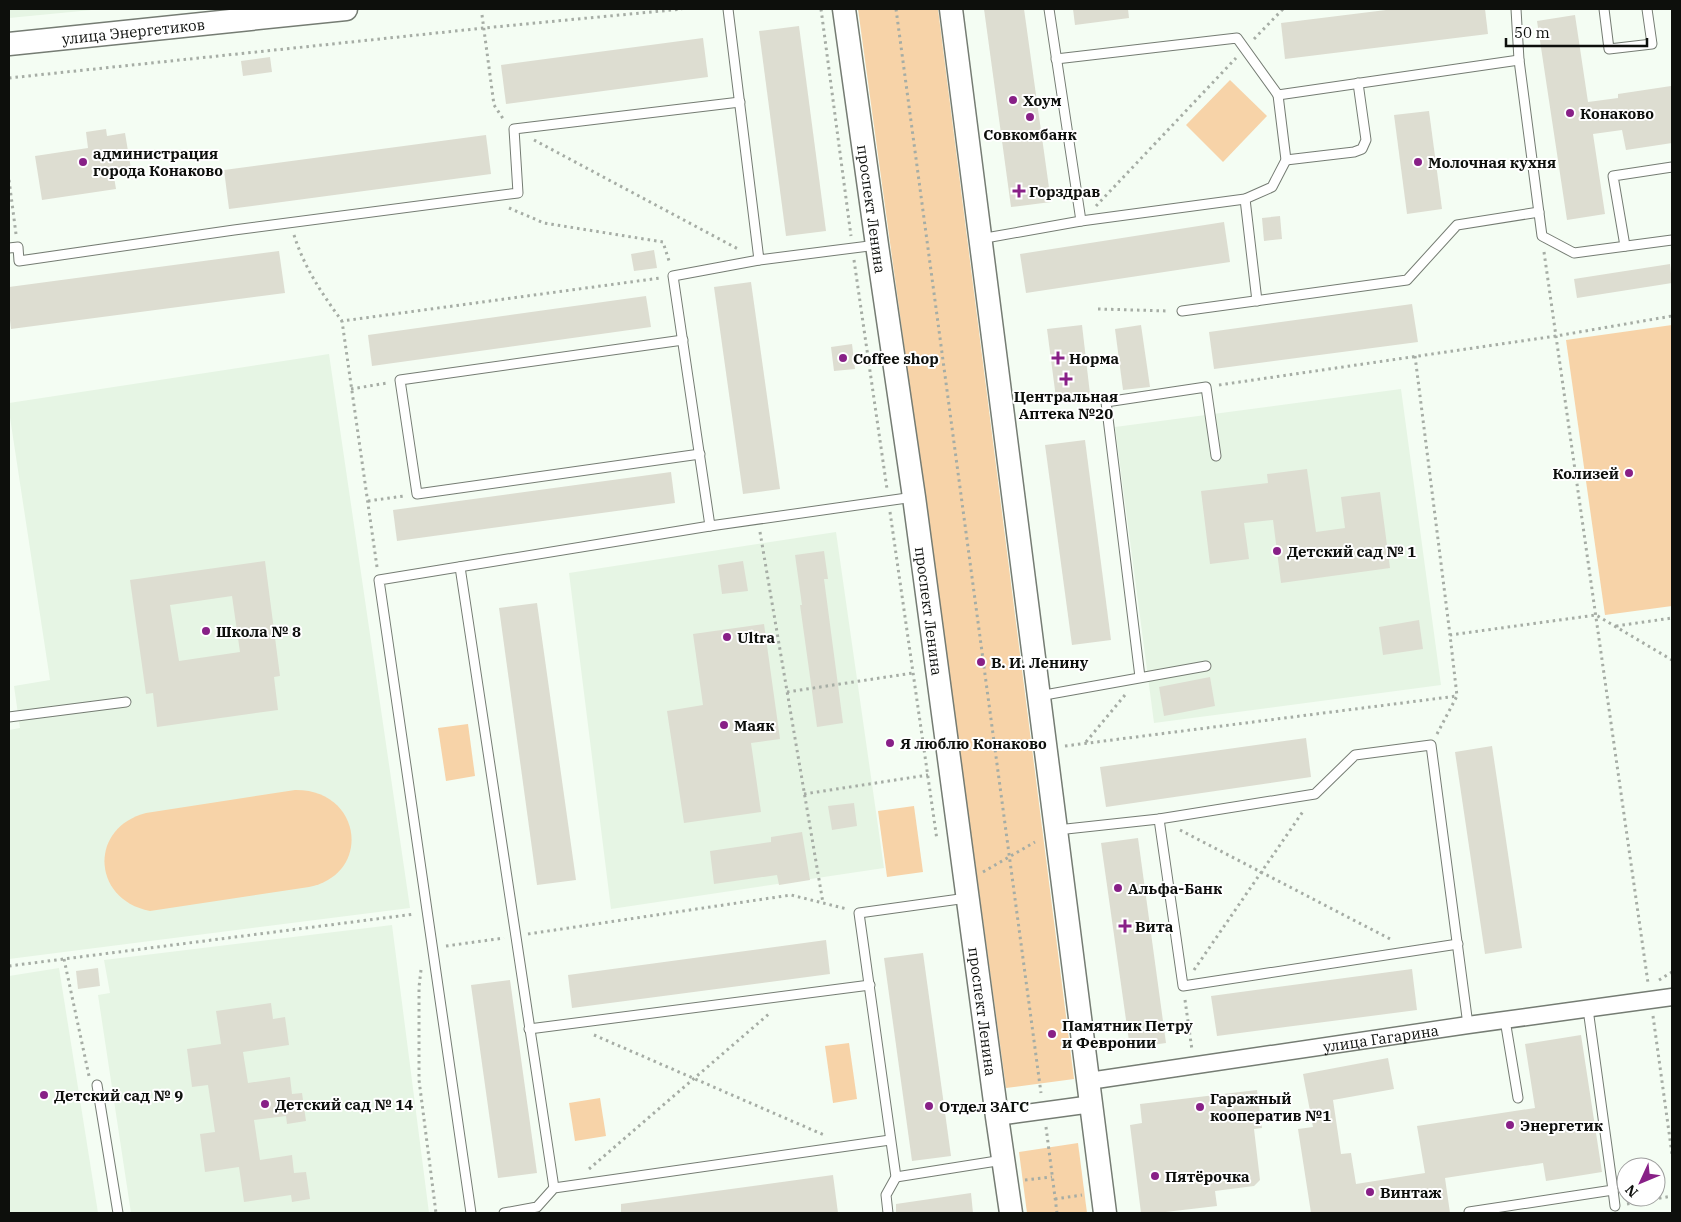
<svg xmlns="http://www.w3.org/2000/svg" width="1681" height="1222" font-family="'IBM Plex Serif',serif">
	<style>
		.built { fill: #e6f5e4 }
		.green { fill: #f7d3a8 }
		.building { fill: #ddddd1; fill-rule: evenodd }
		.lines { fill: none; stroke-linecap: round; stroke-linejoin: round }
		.lane-casing { stroke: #757c73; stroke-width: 11 }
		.street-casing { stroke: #757c73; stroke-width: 19 }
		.secondary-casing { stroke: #757c73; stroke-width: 25 }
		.path { stroke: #a6ada5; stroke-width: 3; stroke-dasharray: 2.5 4; stroke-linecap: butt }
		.lane { stroke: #fff; stroke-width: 9 }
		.street { stroke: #fff; stroke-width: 16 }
		.secondary { stroke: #fff; stroke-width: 22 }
		.poi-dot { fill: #882087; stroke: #fff; stroke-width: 2 }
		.labels { text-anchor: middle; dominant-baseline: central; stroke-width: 4; stroke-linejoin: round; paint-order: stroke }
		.street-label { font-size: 15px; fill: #0d0f0c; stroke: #fff }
		.poi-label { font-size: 15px; font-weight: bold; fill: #0d0f0c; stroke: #fff; text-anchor: start }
	</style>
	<rect width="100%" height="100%" fill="#f4fdf3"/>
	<!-- built -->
	<g class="built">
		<path d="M9 9H102L9 18Z"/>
		<path d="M329 354 410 908 9 959V730L20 728 14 686 50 680 9 411V403Z"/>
		<path d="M1401 389 1441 685 1154 723 1115 427Z"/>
		<path d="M836 532 884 868 611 909 569 573Z"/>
		<path d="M392 925 429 1213H131L98 995 110 993 104 960Z"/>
		<path d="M59 968 98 1213H9V976Z"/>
	</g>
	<!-- green -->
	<g class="green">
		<path d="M858 9H938L1074 1079 1006 1088Z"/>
		<path d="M1230 80 1267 116 1223 162 1186 125Z"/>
		<path d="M1672 325V606L1605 615 1566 340Z"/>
		<path d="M468 724 475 776 446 781 438 728Z"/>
		<path d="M295 790C362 789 373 874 309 887L150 911C92 900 88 828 146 813Z"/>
		<path d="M914 806 923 872 887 877 878 811Z"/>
		<path d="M849 1043 857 1099 833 1103 825 1046Z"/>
		<path d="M600 1098 606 1136 575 1141 569 1103Z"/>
		<path d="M1078 1143 1087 1213H1027L1019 1152Z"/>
	</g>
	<!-- building -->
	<g class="building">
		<path d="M984 9H1024L1051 202 1011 207Z"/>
		<path d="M1073 9H1128L1129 18 1075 25Z"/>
		<path d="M1394 9H1485L1488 34 1285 59 1281 23Z"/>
		<path d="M1575 15 1588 102 1618 98V94L1671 86 1672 98V143L1626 150 1622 130 1593 134 1605 214 1567 220 1537 21Z"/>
		<path d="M799 26 826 231 786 236 759 31Z"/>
		<path d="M703 38 708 77 506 104 501 65Z"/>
		<path d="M270 57 272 72 243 76 241 61Z"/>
		<path d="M1429 111 1442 209 1407 214 1394 115Z"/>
		<path d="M106 129 107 136 125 133 131 169 113 171 116 189 42 200 35 156 88 148 86 132Z"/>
		<path d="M486 135 491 174 229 209 224 170Z"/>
		<path d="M1280 216 1282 239 1264 241 1262 218Z"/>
		<path d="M1224 222 1230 262 1026 293 1020 254Z"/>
		<path d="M654 250 657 268 634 271 631 254Z"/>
		<path d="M279 251 285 293 11 329 9 312V287Z"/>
		<path d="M1670 264 1672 283 1577 298 1574 279Z"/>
		<path d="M751 282 780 489 743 494 714 287Z"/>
		<path d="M646 296 651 327 372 366 368 335Z"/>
		<path d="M1412 304 1418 342 1214 369 1209 332Z"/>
		<path d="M1082 325 1090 394 1056 398 1047 329Z"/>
		<path d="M1141 325 1150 387 1123 390 1115 329Z"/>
		<path d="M852 344 855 369 834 371 831 347Z"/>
		<path d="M1085 440 1111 640 1072 645 1045 445Z"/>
		<path d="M1307 469 1316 532 1345 528 1341 497 1380 492 1390 568 1281 583 1273 520 1244 523 1249 559 1210 564 1201 491 1268 483 1267 474Z"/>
		<path d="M671 472 675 503 397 541 393 510Z"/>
		<path d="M824 551 828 579H824L843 723 817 727 800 605H802L795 555Z"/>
		<path d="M265 561 280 676 274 677 278 710 157 727 153 693 146 694 130 580ZM232 596 240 652 179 661 170 605Z"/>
		<path d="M743 561 748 591 722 594 718 565Z"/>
		<path d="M537 603 576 880 537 885 499 608Z"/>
		<path d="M1419 620 1423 649 1383 655 1379 627Z"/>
		<path d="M764 624 780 739 751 743 761 812 684 823 667 711 703 705 693 634Z"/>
		<path d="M1210 677 1215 706 1164 716 1159 687Z"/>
		<path d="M1306 738 1311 777 1106 807 1100 767Z"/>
		<path d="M1492 746 1522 948 1485 954 1455 752Z"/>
		<path d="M854 803 857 826 832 830 828 806Z"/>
		<path d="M802 832 810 880 779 885 777 875 714 884 710 851 771 842V837Z"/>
		<path d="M1138 838 1166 1043 1130 1048 1101 843Z"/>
		<path d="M826 940 830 974 572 1008 568 975Z"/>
		<path d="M923 953 951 1156 912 1161 884 958Z"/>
		<path d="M98 968 100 986 78 989 76 971Z"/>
		<path d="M1412 969 1417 1010 1217 1036 1211 996Z"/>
		<path d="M510 980 537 1173 498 1178 471 985Z"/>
		<path d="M271 1003 273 1019 285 1017 289 1045 243 1052 248 1083 290 1077 292 1094 302 1093 306 1121 287 1124 286 1116 254 1120 260 1160 292 1155 294 1173 306 1172 310 1199 292 1202 291 1195 244 1202 239 1167 205 1172 200 1134 215 1132 208 1085 192 1087 187 1049 221 1044 216 1011Z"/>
		<path d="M1581 1035 1602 1172 1546 1181 1543 1163 1445 1178 1450 1213H1311L1298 1129 1313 1127 1303 1074 1388 1058 1394 1089 1333 1100 1341 1154 1351 1153 1356 1184 1425 1173 1417 1126 1535 1108 1525 1044Z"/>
		<path d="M1257 1090 1262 1128 1254 1129 1260 1180 1254 1186 1215 1191 1217 1206 1157 1213H1141L1130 1125 1142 1123 1140 1104Z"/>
		<path d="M833 1175 838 1213H621V1204Z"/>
		<path d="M971 1193 973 1213H896V1204Z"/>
	</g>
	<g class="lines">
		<defs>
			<g id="lane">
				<path d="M728 9 759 260 877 245"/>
				<path d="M1049 9 1081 221"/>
				<path d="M1516 9 1519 60 1542 236 1574 253 1672 240"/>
				<path d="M1604 9 1609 49 1652 44 1647 9"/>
				<path d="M1056 59 1237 38 1278 95 1519 60"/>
				<path d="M1286 160 1354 152 1362 149 1366 140 1358 83"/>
				<path d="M1245 199 1257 301"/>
				<path d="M980 239 1081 221 1245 199 1272 187 1286 160 1278 95"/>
				<path d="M1625 246 1613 176 1672 167"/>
				<path d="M9 248 18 247 19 261 234 230 518 193 514 129 740 102"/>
				<path d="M759 260 673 276 710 526 914 497"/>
				<path d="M1182 311 1407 280 1457 225 1539 212"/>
				<path d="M683 340 400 380 417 494 700 454"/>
				<path d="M460 567 554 1188"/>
				<path d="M1140 677 1106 402 1206 387 1216 456"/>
				<path d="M1039 696 1206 666"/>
				<path d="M9 717 126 702"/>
				<path d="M1159 819 1183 986 1458 944"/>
				<path d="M1057 830 1159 819 1315 794 1355 755 1431 745 1468 1025"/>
				<path d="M1505 1020 1518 1098"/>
				<path d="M529 1029 870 985"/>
				<path d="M97 1085 118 1213"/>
				<path d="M896 1177 1003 1160"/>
				<path d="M1613 1190 1615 1206"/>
				<path d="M1469 1212 1613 1190 1588 1009"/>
				<path d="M471 1213 379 580 710 526"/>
				<path d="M504 1213 537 1207 554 1188 890 1140"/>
				<path d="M888 1213 886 1195 896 1177 859 913 967 898"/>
			</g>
			<g id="street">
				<path id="s1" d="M1089 1081 1468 1025 1672 997"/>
				<path d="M997 1117 1092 1104"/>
			</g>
			<g id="secondary">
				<path id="s2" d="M844 9 877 245 914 497 997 1117 1011 1213"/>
				<path d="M951 9 1105 1213"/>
				<path id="s3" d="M9 44 346 9"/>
			</g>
		</defs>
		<!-- lane casing -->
		<use href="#lane" class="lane-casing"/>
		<!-- street casing -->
		<use href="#street" class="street-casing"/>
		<!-- secondary casing -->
		<use href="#secondary" class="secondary-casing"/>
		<!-- path -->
		<g class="path">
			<path d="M821 9 851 236"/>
			<path d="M896 9 1041 1093"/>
			<path d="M482 15 494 105 504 120"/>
			<path d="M1254 39 1283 9"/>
			<path d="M9 78 484 28 682 9"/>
			<path d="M534 140 740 250"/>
			<path d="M9 180 16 234"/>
			<path d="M1096 206 1236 58"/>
			<path d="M509 208 544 223 663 242 670 264"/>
			<path d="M294 235C304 267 322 294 342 321"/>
			<path d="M1544 252 1648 983"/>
			<path d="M854 260 887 489"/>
			<path d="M1098 309 1169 311"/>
			<path d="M1415 356 1450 635"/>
			<path d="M1219 385 1556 336 1672 316"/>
			<path d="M351 389 387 383"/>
			<path d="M368 501 404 496"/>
			<path d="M890 512 937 840"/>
			<path d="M760 532 823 903"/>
			<path d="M377 567 342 321 660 278"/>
			<path d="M1616 626 1672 618"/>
			<path d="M787 692 913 673"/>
			<path d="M1437 734 1457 696 1450 635 1596 615 1672 660"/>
			<path d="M1086 742 1125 695"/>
			<path d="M1065 746 1457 696"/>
			<path d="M804 794 928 775"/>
			<path d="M1180 830 1392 940"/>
			<path d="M983 872 1035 842"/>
			<path d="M528 934 791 895 847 909"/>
			<path d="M446 946 504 938"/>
			<path d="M64 959 89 1076"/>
			<path d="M9 966 415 914"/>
			<path d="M421 970 419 987V1080L436 1213"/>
			<path d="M1194 970 1304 810"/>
			<path d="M1659 980 1672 972"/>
			<path d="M1185 1000 1192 1050"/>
			<path d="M1653 1016 1672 1154"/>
			<path d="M594 1035 824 1135"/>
			<path d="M1046 1127 1057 1213"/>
			<path d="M589 1169 770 1013"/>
			<path d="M1025 1180 1052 1177"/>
			<path d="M1055 1199 1082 1195"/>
			<path d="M1627 1204 1672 1196"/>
		</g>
		<!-- lane -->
		<use href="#lane" class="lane"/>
		<!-- street -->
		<use href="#street" class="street"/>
		<!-- secondary -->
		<use href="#secondary" class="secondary"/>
	</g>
	<!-- markers -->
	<g class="poi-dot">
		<circle cx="1013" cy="100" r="5"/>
		<circle cx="1570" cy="113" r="5"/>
		<circle cx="1030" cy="117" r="5"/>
		<circle cx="83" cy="162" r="5"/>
		<circle cx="1418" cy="162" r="5"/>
		<path d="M1016.5 183.5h5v5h5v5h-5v5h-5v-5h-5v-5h5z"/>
		<circle cx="843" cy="358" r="5"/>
		<path d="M1055.5 350.5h5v5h5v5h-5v5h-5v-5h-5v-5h5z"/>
		<path d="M1063.5 371.5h5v5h5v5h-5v5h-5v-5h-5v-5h5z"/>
		<circle cx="1629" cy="473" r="5"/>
		<circle cx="1277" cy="551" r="5"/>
		<circle cx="206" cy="631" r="5"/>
		<circle cx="727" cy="637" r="5"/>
		<circle cx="981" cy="662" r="5"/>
		<circle cx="724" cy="725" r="5"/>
		<circle cx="890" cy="743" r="5"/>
		<circle cx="1118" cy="888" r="5"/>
		<path d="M1122.5 918.5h5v5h5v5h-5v5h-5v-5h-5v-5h5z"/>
		<circle cx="1052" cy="1034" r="5"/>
		<circle cx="44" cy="1095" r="5"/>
		<circle cx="265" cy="1104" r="5"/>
		<circle cx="929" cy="1106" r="5"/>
		<circle cx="1200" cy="1107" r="5"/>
		<circle cx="1510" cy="1125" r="5"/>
		<circle cx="1155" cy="1176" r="5"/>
		<circle cx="1370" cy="1192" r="5"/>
	</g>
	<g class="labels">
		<!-- street labels -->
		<g class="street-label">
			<text stroke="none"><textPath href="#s3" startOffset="125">улица Энергетиков</textPath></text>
			<text stroke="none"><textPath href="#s2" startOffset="202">проспект Ленина</textPath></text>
			<text stroke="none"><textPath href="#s2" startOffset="608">проспект Ленина</textPath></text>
			<text stroke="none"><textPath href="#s2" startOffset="1012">проспект Ленина</textPath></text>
			<text stroke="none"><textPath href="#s1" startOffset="295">улица Гагарина</textPath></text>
		</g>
		<!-- poi labels -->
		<g class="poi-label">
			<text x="1023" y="100">Хоум</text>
			<text x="1580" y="113">Конаково</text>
			<text x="1030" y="134" text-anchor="middle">Совкомбанк</text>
			<text x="93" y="153">администрация<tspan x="93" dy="17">города Конаково</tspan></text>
			<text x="1428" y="162">Молочная кухня</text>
			<text x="1029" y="191">Горздрав</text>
			<text x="853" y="358">Coffee shop</text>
			<text x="1069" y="358">Норма</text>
			<text x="1066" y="396" text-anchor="middle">Центральная<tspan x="1066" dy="17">Аптека №20</tspan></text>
			<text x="1619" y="473" text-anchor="end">Колизей</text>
			<text x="1287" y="551">Детский сад № 1</text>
			<text x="216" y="631">Школа № 8</text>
			<text x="737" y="637">Ultra</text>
			<text x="991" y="662">В. И. Ленину</text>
			<text x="734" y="725">Маяк</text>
			<text x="900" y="743">Я люблю Конаково</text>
			<text x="1128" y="888">Альфа-Банк</text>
			<text x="1135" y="926">Вита</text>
			<text x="1062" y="1025">Памятник Петру<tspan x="1062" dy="17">и Февронии</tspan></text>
			<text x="54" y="1095">Детский сад № 9</text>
			<text x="1210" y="1098">Гаражный<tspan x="1210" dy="17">кооператив №1</tspan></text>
			<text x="275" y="1104">Детский сад № 14</text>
			<text x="939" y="1106">Отдел ЗАГС</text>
			<text x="1520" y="1125">Энергетик</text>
			<text x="1165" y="1176">Пятёрочка</text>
			<text x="1380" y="1192">Винтаж</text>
		</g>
	</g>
	<!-- border -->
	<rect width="1681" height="1222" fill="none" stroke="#0d0f0c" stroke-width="20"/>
	<!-- north arrow -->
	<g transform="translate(1641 1182) rotate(226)"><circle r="24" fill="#ffffff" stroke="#9e9f9e"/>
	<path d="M0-4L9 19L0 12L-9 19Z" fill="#882087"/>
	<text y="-8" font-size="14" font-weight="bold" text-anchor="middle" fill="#0d0f0c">N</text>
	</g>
	<!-- scale -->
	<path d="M1506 38v8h141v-8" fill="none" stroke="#0d0f0c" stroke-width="2.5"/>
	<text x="1514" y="38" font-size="15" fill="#0d0f0c" stroke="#ffffff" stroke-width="4" paint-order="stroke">50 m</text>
</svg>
